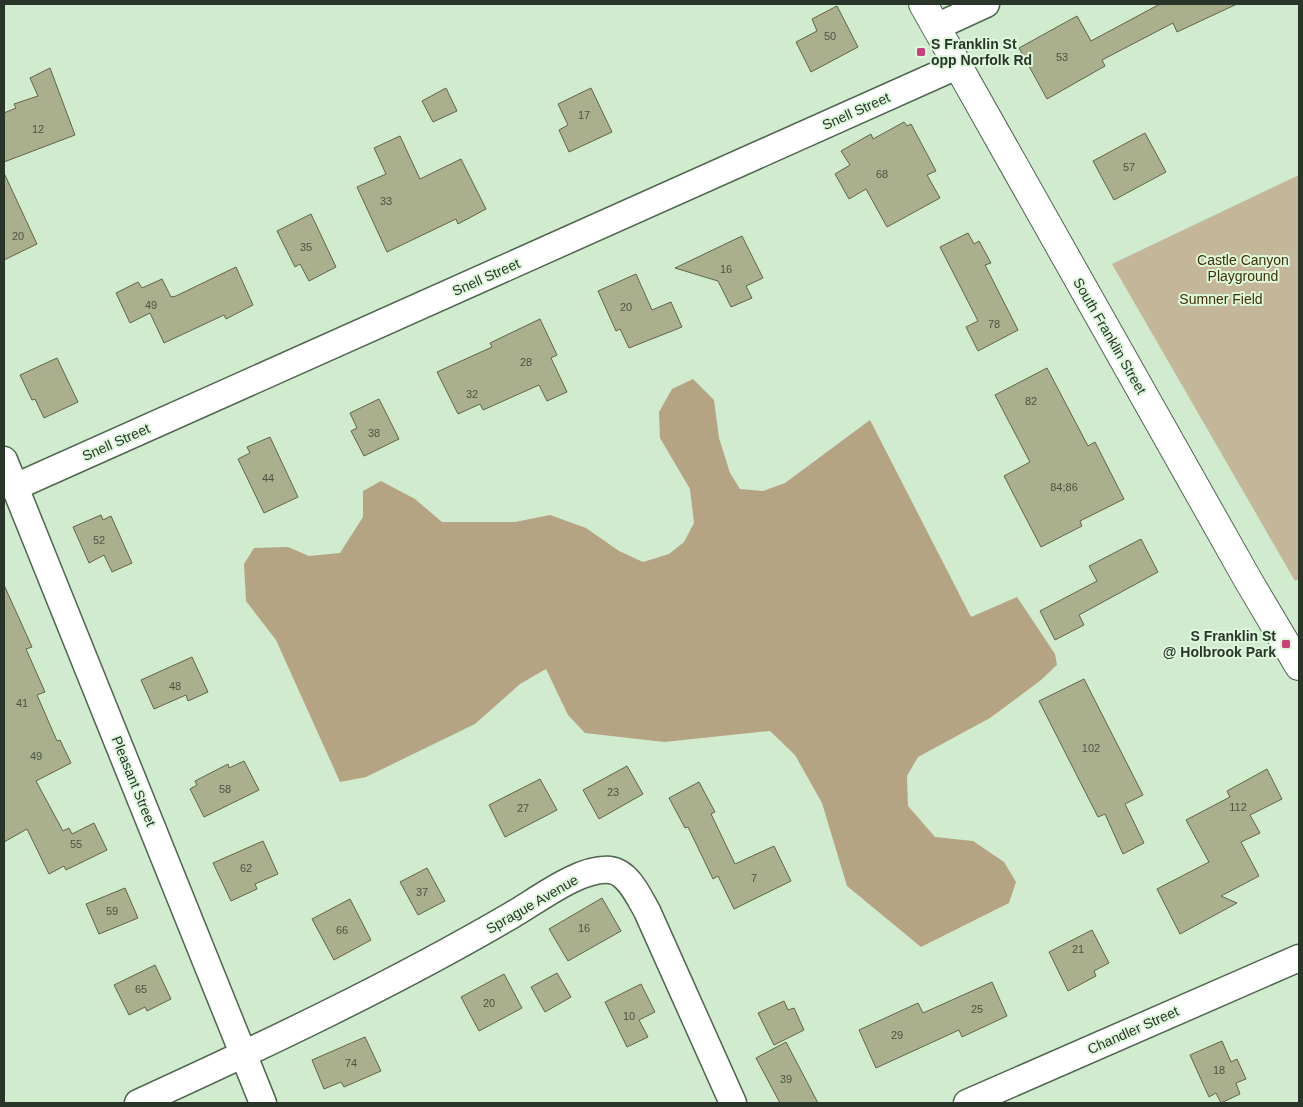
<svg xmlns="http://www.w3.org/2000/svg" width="1303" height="1107" font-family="Arial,sans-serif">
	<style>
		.green { fill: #c4b699 }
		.forest { fill: #b4a484 }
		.building { fill: #aab08d; stroke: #606546 }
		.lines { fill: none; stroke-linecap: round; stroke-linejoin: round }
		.minor-casing { stroke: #4f664e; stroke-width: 29 }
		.secondary-casing { stroke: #4f664e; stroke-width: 30 }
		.minor { stroke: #fff; stroke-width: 26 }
		.secondary { stroke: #fff; stroke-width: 28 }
		.poi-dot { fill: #ca417c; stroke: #def8dc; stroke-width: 2 }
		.labels { text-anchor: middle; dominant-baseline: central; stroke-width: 4; stroke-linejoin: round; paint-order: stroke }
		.number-label { font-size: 11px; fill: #4a5443 }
		.poi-label { font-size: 14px; font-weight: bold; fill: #2a352a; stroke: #def8dc; text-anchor: start }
		.street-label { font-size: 14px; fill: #2a352a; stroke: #def8dc }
		.park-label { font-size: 14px; fill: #413003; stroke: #def8dc }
	</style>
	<rect width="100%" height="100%" fill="#d1ebcf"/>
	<!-- green -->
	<path class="green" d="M1299 175V579L1295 581 1112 264Z"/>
	<!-- forest -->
	<path class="forest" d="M693 379 714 400 719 438 730 473 740 489 763 491 785 483 870 420 971 617 1017 597 1055 654 1057 665 1041 680 990 718 918 757 907 776 908 806 935 837 973 841 1004 862 1016 882 1009 903 921 947 847 886 822 803 795 755 770 731 664 742 585 733 568 715 546 669 520 684 475 724 366 777 340 782 276 640 246 601 244 564 254 548 288 547 309 556 340 553 363 517V491L381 481 415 499 442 522H515L550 515 586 528 619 551 643 562 669 554 684 542 694 523 690 489 660 438 659 412 672 389Z"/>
	<!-- building -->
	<g class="building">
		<path d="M1160 4H1237L1177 32 1173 23 1102 60 1105 66 1047 99 1019 48 1077 16 1091 41Z"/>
		<path d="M837 6 858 47 811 72 796 42 817 31 812 19Z"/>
		<path d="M50 68 75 135 4 162V113L16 108 14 104 38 96 30 78Z"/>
		<path d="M446 88 457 111 433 122 422 101Z"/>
		<path d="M591 88 612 132 569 152 559 130 568 125 558 104Z"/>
		<path d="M904 122 907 126 911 124 936 171 927 175 940 198 887 227 866 189 849 199 835 174 850 165 841 151 871 134 873 139Z"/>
		<path d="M1145 133 1166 172 1114 200 1093 161Z"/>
		<path d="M400 136 420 179 461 159 486 209 458 224 456 219 387 252 357 187 386 174 374 148Z"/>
		<path d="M4 173 37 244 4 260Z"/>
		<path d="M311 214 336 267 309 281 300 264 295 267 277 231Z"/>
		<path d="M968 233 974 244 979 241 991 263 985 265 1018 330 978 351 966 327 978 321 940 247Z"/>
		<path d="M742 236 763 278 746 286 752 298 731 307 718 281 675 268Z"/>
		<path d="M236 267 253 305 226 319 224 315 164 343 150 313 130 323 116 293 138 282 142 288 162 279 171 297 176 296Z"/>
		<path d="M636 274 652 310 671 302 682 327 629 348 620 329 616 331 598 291Z"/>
		<path d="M540 319 557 355 551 358 567 392 547 401 539 385 483 410 480 404 458 414 437 372 492 347 490 343Z"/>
		<path d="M57 358 78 402 44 418 35 399 32 400 20 375Z"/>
		<path d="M1047 368 1088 446 1095 442 1124 499 1080 521 1082 526 1041 547 1004 476 1030 462 995 395Z"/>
		<path d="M379 399 399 439 364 456 351 431 357 428 350 413Z"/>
		<path d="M270 437 298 497 264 513 238 459 250 453 247 447Z"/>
		<path d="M101 515 103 520 111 516 132 563 112 572 104 555 89 563 73 527Z"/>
		<path d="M1141 539 1158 572 1079 615 1084 625 1055 640 1040 611 1097 581 1089 566Z"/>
		<path d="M4 585 32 647 26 649 45 692 37 695 57 741 60 740 71 763 36 781 63 831 69 828 72 834 94 823 107 850 66 870 64 866 49 874 27 829 4 842Z"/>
		<path d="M192 657 208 692 188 701 186 695 154 709 141 680Z"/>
		<path d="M1084 679 1143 795 1125 804 1144 843 1123 854 1105 814 1098 817 1039 701Z"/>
		<path d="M244 761 259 790 204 817 190 789 197 785 195 781 228 764 229 768Z"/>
		<path d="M627 766 643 794 599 819 583 790Z"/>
		<path d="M1267 769 1282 799 1250 815 1260 833 1241 842 1259 876 1221 896 1237 903 1180 934 1157 889 1209 862 1186 820 1230 797 1227 791Z"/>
		<path d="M540 779 557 810 505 837 489 805Z"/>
		<path d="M699 782 715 812 711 814 735 864 774 846 791 881 734 909 718 876 713 879 688 827 685 828 669 798Z"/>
		<path d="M263 841 278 874 255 884 257 889 231 901 213 863Z"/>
		<path d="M427 868 445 901 418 915 400 882Z"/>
		<path d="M125 888 138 918 99 934 86 904Z"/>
		<path d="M602 898 621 931 568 961 549 929Z"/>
		<path d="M350 899 371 940 334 960 312 919Z"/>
		<path d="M1092 930 1109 963 1094 971 1096 976 1068 991 1049 952Z"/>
		<path d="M155 965 171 999 147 1011 145 1007 129 1015 114 985Z"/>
		<path d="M557 973 571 997 545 1012 531 987Z"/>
		<path d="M504 974 522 1008 479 1031 461 997Z"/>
		<path d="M992 982 1007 1016 962 1037 959 1030 876 1068 859 1030 918 1003 923 1013Z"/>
		<path d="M641 984 655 1012 639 1020 648 1037 627 1047 605 1002Z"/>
		<path d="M784 1001 788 1010 794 1008 804 1030 774 1045 758 1013Z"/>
		<path d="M365 1037 381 1071 344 1087 341 1082 324 1089 312 1060Z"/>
		<path d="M1222 1041 1231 1062 1237 1059 1246 1079 1236 1083 1240 1094 1221 1103 1216 1093 1209 1097 1190 1055Z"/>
		<path d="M786 1042 818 1103H780L756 1058Z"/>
	</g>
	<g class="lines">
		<defs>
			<g id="minor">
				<path d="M936 27 986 4"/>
				<path d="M4 460 263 1103"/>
				<path d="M15 487 957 66"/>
				<path d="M138 1103C265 1045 392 985 512 915 538 900 580 867 610 870 628 872 639 897 647 911L733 1103"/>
				<path d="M967 1103 1299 958"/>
			</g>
			<path id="secondary" d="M923 4 1248 580 1299 666"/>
		</defs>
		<!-- minor casing -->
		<use href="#minor" class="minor-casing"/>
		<!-- secondary casing -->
		<use href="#secondary" class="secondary-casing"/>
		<!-- minor -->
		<use href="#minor" class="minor"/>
		<!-- secondary -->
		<use href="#secondary" class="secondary"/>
	</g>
	<!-- markers -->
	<g class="poi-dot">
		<rect x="916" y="47" width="10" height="10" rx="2.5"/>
		<rect x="1281" y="639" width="10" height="10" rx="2.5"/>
	</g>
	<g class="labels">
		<!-- number labels -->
		<g class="number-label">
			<text x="830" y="36">50</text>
			<text x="1062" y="57">53</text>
			<text x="584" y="115">17</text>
			<text x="38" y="129">12</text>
			<text x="1129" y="167">57</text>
			<text x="882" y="174">68</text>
			<text x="386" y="201">33</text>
			<text x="18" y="236">20</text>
			<text x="306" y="247">35</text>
			<text x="726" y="269">16</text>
			<text x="151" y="305">49</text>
			<text x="626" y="307">20</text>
			<text x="994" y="324">78</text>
			<text x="526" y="362">28</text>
			<text x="472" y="394">32</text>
			<text x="1031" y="401">82</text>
			<text x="374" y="433">38</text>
			<text x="268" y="478">44</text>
			<text x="1064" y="487">84;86</text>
			<text x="99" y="540">52</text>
			<text x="175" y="686">48</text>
			<text x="22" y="703">41</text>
			<text x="1091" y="748">102</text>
			<text x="36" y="756">49</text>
			<text x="225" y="789">58</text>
			<text x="613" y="792">23</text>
			<text x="1238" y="807">112</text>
			<text x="523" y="808">27</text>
			<text x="76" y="844">55</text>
			<text x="246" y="868">62</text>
			<text x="754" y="878">7</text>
			<text x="422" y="892">37</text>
			<text x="112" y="911">59</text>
			<text x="584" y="928">16</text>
			<text x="342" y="930">66</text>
			<text x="1078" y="949">21</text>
			<text x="141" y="989">65</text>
			<text x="489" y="1003">20</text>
			<text x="977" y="1009">25</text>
			<text x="629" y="1016">10</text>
			<text x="897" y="1035">29</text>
			<text x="351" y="1063">74</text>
			<text x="1219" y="1070">18</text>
			<text x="786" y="1079">39</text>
		</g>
		<!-- poi labels -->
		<g class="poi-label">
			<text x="931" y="44">S Franklin St<tspan x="931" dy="16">opp Norfolk Rd</tspan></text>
			<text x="1276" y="636" text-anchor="end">S Franklin St<tspan x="1276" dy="16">@ Holbrook Park</tspan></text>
		</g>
		<!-- street labels -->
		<g class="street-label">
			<text transform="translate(856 111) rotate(-24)">Snell Street</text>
			<text transform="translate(486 277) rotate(-24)">Snell Street</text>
			<text transform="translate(1110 336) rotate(60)">South Franklin Street</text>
			<text transform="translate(116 442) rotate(-24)">Snell Street</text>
			<text transform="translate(134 781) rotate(68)">Pleasant Street</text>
			<text transform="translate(532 904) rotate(-30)">Sprague Avenue</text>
			<text transform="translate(1133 1030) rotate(-24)">Chandler Street</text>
		</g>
		<!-- park labels -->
		<g class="park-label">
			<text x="1243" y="260">Castle Canyon<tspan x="1243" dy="16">Playground</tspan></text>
			<text x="1221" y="299">Sumner Field</text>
		</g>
	</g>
	<!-- border -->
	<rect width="1303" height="1107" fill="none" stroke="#2a352a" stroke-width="10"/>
</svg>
